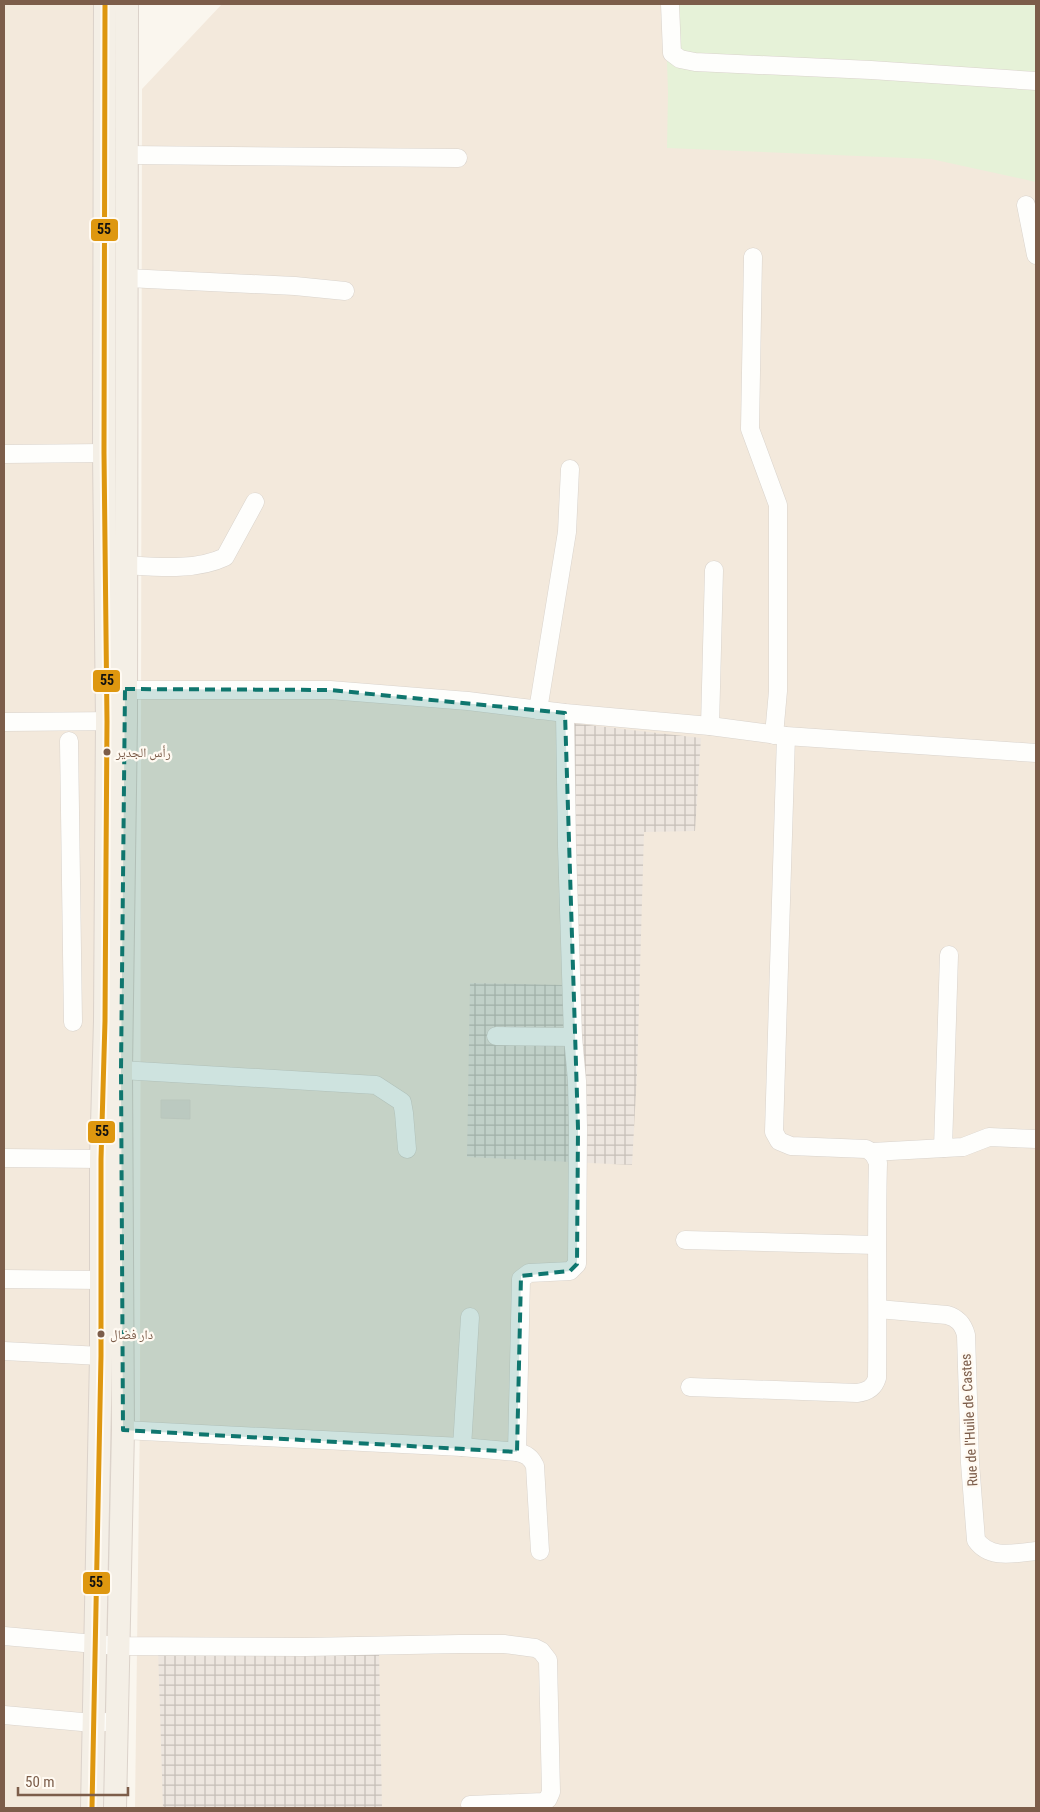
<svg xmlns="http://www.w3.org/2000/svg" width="1040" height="1812" font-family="'Roboto Condensed','Noto Naskh Arabic',sans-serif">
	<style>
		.residential { fill: #f3e9dc }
		.industrial { fill: url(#industrial-grid) }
		.grass { fill: #e6f2d8 }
		.building { fill: #e7ded5; stroke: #e3d9d0 }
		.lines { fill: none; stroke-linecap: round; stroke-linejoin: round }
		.minor-casing { stroke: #d9d3cc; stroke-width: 19 }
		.major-casing { stroke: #dbd2ca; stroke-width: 24 }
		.minor { stroke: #fefefc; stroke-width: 18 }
		.major { stroke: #f4efe6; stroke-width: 22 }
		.bus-1-casing { stroke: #fffaf2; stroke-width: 9 }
		.bus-1 { stroke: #de970f; stroke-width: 5 }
		.marked { fill: #0f766e; fill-opacity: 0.2; stroke: #0f766e; stroke-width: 4; stroke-dasharray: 10 6; stroke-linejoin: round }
		.bus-dot { fill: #7c5d4a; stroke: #fffaf2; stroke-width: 2 }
		.labels { text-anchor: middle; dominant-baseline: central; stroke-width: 4.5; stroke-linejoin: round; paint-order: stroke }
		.bus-label { font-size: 13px; fill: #7c5d4a; stroke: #fffaf2; text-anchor: start }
		.street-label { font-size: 14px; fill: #7c5d4a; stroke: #fffaf2 }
		.line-badge { stroke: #fffaf2; stroke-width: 2 }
		.pale-badge-label { font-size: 14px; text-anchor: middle; font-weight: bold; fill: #111 }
	</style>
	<defs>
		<pattern id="industrial-grid" width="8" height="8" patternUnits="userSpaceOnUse" patternTransform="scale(1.25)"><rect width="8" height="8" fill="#ede6df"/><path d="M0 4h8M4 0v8" fill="none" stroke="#c5beb7"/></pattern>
	</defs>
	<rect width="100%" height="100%" fill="#faf6ee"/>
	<!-- residential -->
	<g class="residential">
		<path d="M4 4H99V729L89 1808H4Z"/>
		<path d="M222 4H1036V1808H135L140 1412 142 89Z"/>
	</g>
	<!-- industrial -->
	<g class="industrial">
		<path d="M562 722 701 738 695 831 644 832 637 1074 632 1165 467 1157 470 983 565 985Z"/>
		<path d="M158 1647 379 1650 382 1808H163Z"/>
	</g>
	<!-- grass -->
	<path class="grass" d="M665 4H1036V182L931 159 667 148 668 92Z"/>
	<!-- building -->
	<path class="building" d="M161 1100H190V1119L161 1118Z"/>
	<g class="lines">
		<defs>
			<g id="minor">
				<path d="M670 4 672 53 680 59 695 62 871 70 1036 81"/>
				<path d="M127 155 458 158"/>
				<path d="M1026 205 1036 255"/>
				<path d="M753 257 750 429 778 505V691L774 735"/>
				<path d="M127 278 295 286 345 291"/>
				<path d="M4 454 104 453"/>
				<path d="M125 565C157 567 196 571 225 557L255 502"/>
				<path d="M115 690H330L468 701 565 713 710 726 786 736 1036 753"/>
				<path d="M538 710 567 532 570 469"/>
				<path d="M4 722 118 721"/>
				<path d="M710 726 714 570"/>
				<path d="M69 741 73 1022"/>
				<path d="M496 1036 573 1037"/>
				<path d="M121 1070 376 1085 402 1102 404 1113 407 1149"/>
				<path d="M943 1148 949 955"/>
				<path d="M872 1152 963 1147 989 1137 1036 1139"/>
				<path d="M4 1158 101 1159"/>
				<path d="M685 1240 876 1245"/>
				<path d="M4 1279 102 1280"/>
				<path d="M878 1309 947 1315C958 1318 963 1324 966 1335L970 1463 976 1540C990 1560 1015 1553 1036 1551"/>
				<path d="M4 1351 101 1356"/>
				<path d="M690 1387 857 1393C867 1392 874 1388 877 1378 878 1306 876 1235 878 1163 875 1156 873 1152 866 1149L791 1146 779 1141 774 1132 786 736"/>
				<path d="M123 1430 462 1447 517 1452C526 1454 531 1457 535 1466L540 1551"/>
				<path d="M462 1447 470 1317"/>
				<path d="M517 1452 521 1279 529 1273 570 1271 577 1264 578 1128 577 1081 573 1037 567 846 565 713"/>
				<path d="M4 1636 118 1646 305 1647 460 1644H504L535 1648 541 1651 548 1660 551 1792 548 1799 543 1802 470 1805"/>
				<path d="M4 1715 93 1723 105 1722"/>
			</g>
			<g id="major">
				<path d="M92 1808 101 1356V1159L105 1021 106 863 107 721 104 453 105 4"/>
				<path d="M115 1808 123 1430 121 1070 126 721 127 4"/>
			</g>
		</defs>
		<!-- minor casing -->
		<use href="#minor" class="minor-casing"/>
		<!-- major casing -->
		<use href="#major" class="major-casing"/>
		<!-- minor -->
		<use href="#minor" class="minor"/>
		<!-- major -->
		<use href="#major" class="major"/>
		<defs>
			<path id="bus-1" d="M92 1808 101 1356V1159L105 1021 106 863 107 721 104 453 105 4"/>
		</defs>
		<!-- bus-1 casing -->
		<use href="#bus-1" class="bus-1-casing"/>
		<!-- bus-1 -->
		<use href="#bus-1" class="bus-1"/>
	</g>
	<!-- marked area -->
	<path class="marked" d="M125 689 330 690 565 713 578 1128 577 1264 570 1271 521 1276 517 1452 123 1430 121 1070Z"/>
	<!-- markers -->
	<g class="bus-dot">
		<circle cx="107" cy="752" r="4.5"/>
		<circle cx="101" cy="1334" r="4.5"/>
	</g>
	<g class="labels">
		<!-- bus labels -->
		<g class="bus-label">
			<text x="116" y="752">رأس الجدير</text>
			<text x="110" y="1334">دار فضال</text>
		</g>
		<!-- street labels -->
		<g class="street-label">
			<text transform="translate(969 1420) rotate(-93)">Rue de l'Huile de Castes</text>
		</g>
	</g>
	<g class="line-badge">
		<rect x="90" y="218" width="29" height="24" rx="5" fill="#de970f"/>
		<rect x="92" y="669" width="29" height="24" rx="5" fill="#de970f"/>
		<rect x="87" y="1120" width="29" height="24" rx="5" fill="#de970f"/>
		<rect x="82" y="1571" width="29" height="24" rx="5" fill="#de970f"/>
	</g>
	<g class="pale-badge-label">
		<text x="104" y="234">55</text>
		<text x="107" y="685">55</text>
		<text x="102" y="1136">55</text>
		<text x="96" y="1587">55</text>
	</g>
	<!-- border -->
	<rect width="1040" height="1812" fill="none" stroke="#7c5d4a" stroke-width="10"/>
	<!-- scale -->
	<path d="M18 1787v8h110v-8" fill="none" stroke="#7c5d4a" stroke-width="2.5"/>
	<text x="25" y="1787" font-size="15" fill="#7c5d4a" stroke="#fffaf2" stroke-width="4" paint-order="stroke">50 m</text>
</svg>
